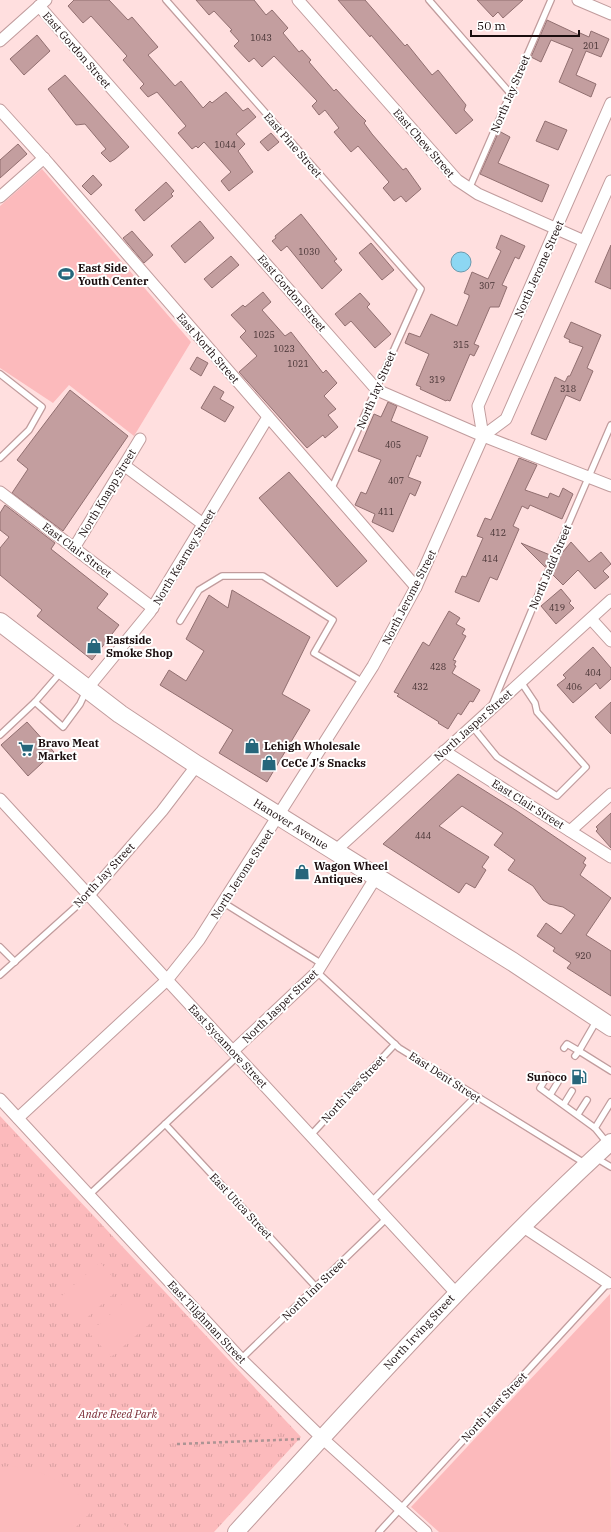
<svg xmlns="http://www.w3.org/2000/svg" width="611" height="1532" font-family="'IBM Plex Serif',serif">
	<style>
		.grass { fill: url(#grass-tufts) }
		.pitch { fill: #fcbabc }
		.water { fill: #8dd7f3; stroke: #6a9aae }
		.building { fill: #c39e9f; stroke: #916f70 }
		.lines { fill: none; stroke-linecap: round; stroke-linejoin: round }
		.lane-casing { stroke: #c19c9d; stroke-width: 8 }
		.street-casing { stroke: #c19c9d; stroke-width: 13 }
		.secondary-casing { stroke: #c19c9d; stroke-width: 18 }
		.primary-casing { stroke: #c19c9d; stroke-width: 20 }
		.path { stroke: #ad9494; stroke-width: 2.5; stroke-dasharray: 3 3; stroke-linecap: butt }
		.lane { stroke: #fff; stroke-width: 5.5 }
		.street { stroke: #fff; stroke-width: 11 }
		.secondary { stroke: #fff; stroke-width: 16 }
		.primary { stroke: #fff; stroke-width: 18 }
		.labels { text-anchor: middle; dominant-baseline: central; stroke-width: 4; stroke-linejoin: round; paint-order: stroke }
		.number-label { font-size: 9px; fill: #443132 }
		.street-label { font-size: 11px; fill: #1a0d0e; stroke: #fff }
		.poi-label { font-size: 11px; font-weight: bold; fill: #1a0d0e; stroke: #fff; text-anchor: start }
		.park-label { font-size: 11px; font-style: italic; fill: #7a2933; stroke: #fff }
	</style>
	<defs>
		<pattern id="grass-tufts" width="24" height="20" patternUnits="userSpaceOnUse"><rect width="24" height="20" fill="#fcbabc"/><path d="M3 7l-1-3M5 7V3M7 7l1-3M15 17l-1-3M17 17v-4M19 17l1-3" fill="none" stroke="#d79fa0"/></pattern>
	</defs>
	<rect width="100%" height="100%" fill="#ffdfdf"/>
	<!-- grass -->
	<path class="grass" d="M0 1116 301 1437 214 1532H0Z"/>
	<!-- pitch -->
	<g class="pitch">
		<path d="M42 169 191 342 134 436 69 385 53 403 0 368V206Z"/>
		<path d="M100 1262 121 1287 80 1324 58 1299Z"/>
		<path d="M610 1294 611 1532H439L411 1507Z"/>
		<path d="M131 1296 153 1321 111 1357 89 1333Z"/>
		<path d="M0 1467C37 1463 69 1485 94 1509L71 1532H0Z"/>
		<path d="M120 1521 133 1532H110Z"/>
	</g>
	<!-- water -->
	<circle class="water" cx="461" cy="262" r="10"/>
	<!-- building -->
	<g class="building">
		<path d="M74 0H109L128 20 132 17 158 47 148 55 175 86 181 81 203 108 210 101 212 103 226 92 243 111 248 108 256 117 236 134 245 144 238 151 253 172 229 191 221 181 231 172 204 142 198 148 196 146 192 149 178 133 186 126 157 92 148 97 140 88 144 84 123 60 127 56 91 16 83 23 68 6Z"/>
		<path d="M196 0H254L266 15 272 10 288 28 283 33 299 52 302 50 311 60 309 62 334 91 336 89 357 112 366 121 364 123 372 134 403 170 406 168 421 189 406 202 401 196 394 201 383 188 389 182 358 146 351 152 334 132 339 128 325 110 319 115 312 106 317 101 274 56 262 67 254 58 249 62 234 46 239 41 230 31 232 30 214 11 209 15Z"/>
		<path d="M338 0H365L405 46 407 44 432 75 438 70 466 105 464 110 473 120 456 134 371 35 370 37Z"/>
		<path d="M477 0H523L503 18 498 12 493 17Z"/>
		<path d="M547 20 579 35 580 33 589 37 591 31 609 39 601 57 586 51 576 75 596 84 591 97 559 82 573 49 551 40 541 62 531 57Z"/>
		<path d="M37 35 50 51 24 75 10 59Z"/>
		<path d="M65 75 129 147 115 159 110 162 101 153 106 149 85 124 76 125 48 89Z"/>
		<path d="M545 121 567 130 558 150 536 141Z"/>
		<path d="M499 131 510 137 498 163 549 185 542 202 480 174Z"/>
		<path d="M271 133 279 142 268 151 260 142Z"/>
		<path d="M18 144 27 154 0 178V160Z"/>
		<path d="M93 175 102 185 91 195 82 186Z"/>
		<path d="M166 182 174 191 171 194 173 196 144 221 135 210Z"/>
		<path d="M301 214 337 259 334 261 342 270 322 289 287 246 281 251 272 241 276 238 275 236Z"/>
		<path d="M200 221 214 238 185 263 171 246Z"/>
		<path d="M132 231 153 255 144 263 123 238Z"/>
		<path d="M501 235 525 246 519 259 515 257 502 285 507 287 499 307H490L474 344 479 346 474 356 470 354 450 401 447 400 446 401 420 389 421 387 416 385 429 354 405 343 409 333 420 337 431 314 457 326 469 297V295L464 293 472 272 488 279 501 251 496 248Z"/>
		<path d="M371 243 394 270 382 280 359 253Z"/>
		<path d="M611 245V289L595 282Z"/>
		<path d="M231 256 239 265 212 288 204 279Z"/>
		<path d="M263 292 271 302 262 310 285 336 291 332 323 373 326 370 337 383 324 396 336 409 328 415 338 427 325 438 323 435 307 448 239 372 257 356 240 337 246 331 231 315 243 305 245 307Z"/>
		<path d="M360 293 370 304 367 307 391 334 375 348 351 321 345 326 335 314Z"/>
		<path d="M571 322 601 335 587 368 593 371 580 401 566 395 546 440 531 434 555 377 565 382 568 376H570L583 347 569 342 570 340 564 337Z"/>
		<path d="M197 357 208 363 201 376 190 369Z"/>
		<path d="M214 386 224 392 220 399 234 407 225 422 201 408Z"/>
		<path d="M70 390 128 436 63 531 12 493 28 469 17 460Z"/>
		<path d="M388 402 397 406 391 421 428 437 420 457 417 455 408 477 421 482 415 496 410 493 393 532 372 522 375 514 355 505 361 492 366 494 381 460 358 451 374 414 381 417Z"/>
		<path d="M519 458 537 465 525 490 548 498 550 493 559 497 563 488 573 494 562 519 530 505 528 509 522 506 513 526 519 529 497 580 490 577 479 602 455 592 462 576 466 577 483 538 477 536 485 518 491 520Z"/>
		<path d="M289 472 367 561 337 587 259 498Z"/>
		<path d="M5 505 55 543 51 549 108 594 97 608 119 625 92 660 37 616 42 610 0 575V548L9 537 0 530V513Z"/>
		<path d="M571 542 589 562 601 552 611 564 603 571 609 577 595 589 578 570 563 585 552 574 558 558Z"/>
		<path d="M521 543 550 555 545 567Z"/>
		<path d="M561 589 571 601 569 603 574 608 556 624 541 606Z"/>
		<path d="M232 590 310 637 282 694 310 710 267 782 219 753 233 730 160 685 169 670 186 681 204 651 186 639 209 595 228 608Z"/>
		<path d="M449 611 460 618 456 624 465 629 462 634 466 636 453 660 456 661 454 665 456 666 452 673 480 690 473 702 470 701 461 715 458 713 448 729 438 723 439 722 397 696 399 694 394 692 423 642 429 646Z"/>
		<path d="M593 647 611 668V679L600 689 596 683 573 703 557 685 566 678 563 675Z"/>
		<path d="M611 702V734L595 717Z"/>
		<path d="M27 722 54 752 28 776 1 745Z"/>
		<path d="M458 774 517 811 586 858 583 863 586 865 580 875 611 898 586 935 611 951V996L567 968 571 963 553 951 555 948 537 936 546 923 561 934 575 915 563 907 549 904 543 900 533 886 508 870 515 860 494 845 503 833 462 806 439 826 489 857 482 867 486 870 475 888 466 883 459 893 383 844Z"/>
		<path d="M611 813V848L596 831 598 829 596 827Z"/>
	</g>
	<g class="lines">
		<defs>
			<g id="lane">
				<path d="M166 0 421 289 331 490"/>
				<path d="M429 0 510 93"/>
				<path d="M469 189 551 0"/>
				<path d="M0 374 42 407 29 430 0 458"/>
				<path d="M180 621 199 590 222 576H263L333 620 314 653 363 682"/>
				<path d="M35 702 61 672"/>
				<path d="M493 703 543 583 611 425"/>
				<path d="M472 726 497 757 557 796 586 767 537 712 535 703 521 682"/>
				<path d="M0 735 35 702 63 727 80 704 86 691"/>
				<path d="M224 903 322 964"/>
				<path d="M0 947 15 962"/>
				<path d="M317 972 399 1048 586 1164"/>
				<path d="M0 975 89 895"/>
				<path d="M564 1048 567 1044 579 1051 597 1020"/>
				<path d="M575 1056 579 1051 611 1071"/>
				<path d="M548 1075 540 1088 595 1128 608 1144"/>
				<path d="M550 1095 558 1082"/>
				<path d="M564 1104 572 1091"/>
				<path d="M578 1114 587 1100"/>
				<path d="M165 1124 316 1287"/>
				<path d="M595 1128 611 1102"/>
				<path d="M311 1135 395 1044"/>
				<path d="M596 1158 611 1167"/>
				<path d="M89 1195 238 1056"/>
				<path d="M372 1201 475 1097"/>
				<path d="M241 1359 387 1218"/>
				<path d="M379 1532 608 1283"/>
			</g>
			<g id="street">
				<path d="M298 0 457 180 478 194 584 241"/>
				<path d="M578 0 611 14"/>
				<path d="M39 6 377 390 483 436 611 486"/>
				<path d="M0 41 46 0"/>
				<path d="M0 110 49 164 416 587"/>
				<path d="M0 197 44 158"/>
				<path d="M483 436 478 406 611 103"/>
				<path d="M125 466 203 524"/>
				<path d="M0 492 153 608"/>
				<path d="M74 548 140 439"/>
				<path d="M591 619 611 641"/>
				<path d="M87 689 150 612 268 417"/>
				<path d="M444 751 611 857"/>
				<path d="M0 799 456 1293"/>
				<path d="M570 831 611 794"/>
				<path d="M335 851 611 600"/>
				<path d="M89 895 162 811 197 765"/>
				<path d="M233 1051 317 972 376 877"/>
				<path d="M0 1099 241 1359 322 1438 426 1532"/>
				<path d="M18 1118 167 980 199 940 373 666 416 587 483 436 506 419 611 181"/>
				<path d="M522 1226 608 1283"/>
			</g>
			<path id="secondary" d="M236 1532C358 1399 478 1264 611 1142"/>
			<path id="primary" d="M0 622 120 714 197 765 513 962 611 1027"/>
		</defs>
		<!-- lane casing -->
		<use href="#lane" class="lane-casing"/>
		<!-- street casing -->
		<use href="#street" class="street-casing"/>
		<!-- secondary casing -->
		<use href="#secondary" class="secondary-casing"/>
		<!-- primary casing -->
		<use href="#primary" class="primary-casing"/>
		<!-- path -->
		<path class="path" d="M177 1444 302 1439"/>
		<!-- lane -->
		<use href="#lane" class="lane"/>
		<!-- street -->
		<use href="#street" class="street"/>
		<!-- secondary -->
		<use href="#secondary" class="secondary"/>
		<!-- primary -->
		<use href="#primary" class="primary"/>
	</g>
	<!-- icons -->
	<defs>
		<symbol id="stadium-bare" viewBox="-9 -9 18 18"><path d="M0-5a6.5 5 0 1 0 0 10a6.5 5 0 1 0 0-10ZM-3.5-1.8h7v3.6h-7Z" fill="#26667b" stroke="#fff" stroke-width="2.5" paint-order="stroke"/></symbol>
		<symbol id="shop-bare" viewBox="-9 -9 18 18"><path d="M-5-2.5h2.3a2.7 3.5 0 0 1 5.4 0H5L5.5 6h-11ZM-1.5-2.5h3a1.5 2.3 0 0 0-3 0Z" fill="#26667b" stroke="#fff" stroke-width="2.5" paint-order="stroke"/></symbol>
		<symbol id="supermarket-bare" viewBox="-9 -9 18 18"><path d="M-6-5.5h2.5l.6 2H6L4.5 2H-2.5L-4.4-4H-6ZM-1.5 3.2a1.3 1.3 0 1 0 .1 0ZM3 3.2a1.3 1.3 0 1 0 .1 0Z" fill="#26667b" stroke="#fff" stroke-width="2.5" paint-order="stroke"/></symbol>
		<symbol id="fuel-bare" viewBox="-9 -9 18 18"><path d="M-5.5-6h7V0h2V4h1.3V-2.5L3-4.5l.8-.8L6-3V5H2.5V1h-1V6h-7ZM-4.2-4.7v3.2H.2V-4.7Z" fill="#26667b" stroke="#fff" stroke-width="2.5" paint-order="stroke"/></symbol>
	</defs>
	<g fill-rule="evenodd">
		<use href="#stadium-bare" x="55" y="263" width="22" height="22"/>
		<use href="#shop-bare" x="83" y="635" width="22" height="22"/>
		<use href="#shop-bare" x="241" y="735" width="22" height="22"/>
		<use href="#supermarket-bare" x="15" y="738" width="22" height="22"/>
		<use href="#shop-bare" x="258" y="752" width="22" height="22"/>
		<use href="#shop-bare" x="291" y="861" width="22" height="22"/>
		<use href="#fuel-bare" x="568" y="1066" width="22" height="22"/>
	</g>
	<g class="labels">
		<!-- number labels -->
		<g class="number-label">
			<text x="261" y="37">1043</text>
			<text x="591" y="45">201</text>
			<text x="225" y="144">1044</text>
			<text x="309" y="251">1030</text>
			<text x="487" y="285">307</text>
			<text x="264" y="334">1025</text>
			<text x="461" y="344">315</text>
			<text x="284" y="348">1023</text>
			<text x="298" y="363">1021</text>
			<text x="437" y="379">319</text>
			<text x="568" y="388">318</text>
			<text x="393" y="444">405</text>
			<text x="396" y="480">407</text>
			<text x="386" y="511">411</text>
			<text x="498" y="532">412</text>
			<text x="490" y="558">414</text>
			<text x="557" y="607">419</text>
			<text x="438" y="666">428</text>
			<text x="593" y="672">404</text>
			<text x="420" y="686">432</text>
			<text x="574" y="686">406</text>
			<text x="423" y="835">444</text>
			<text x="583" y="955">920</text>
		</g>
		<!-- street labels -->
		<g class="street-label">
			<text transform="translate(77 50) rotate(49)">East Gordon Street</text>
			<text transform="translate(510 94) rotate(-67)">North Jay Street</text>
			<text transform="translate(424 143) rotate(49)">East Chew Street</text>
			<text transform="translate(293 145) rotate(49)">East Pine Street</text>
			<text transform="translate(539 269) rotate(-66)">North Jerome Street</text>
			<text transform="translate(292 293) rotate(49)">East Gordon Street</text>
			<text transform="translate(208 348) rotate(49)">East North Street</text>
			<text transform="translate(376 390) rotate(-67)">North Jay Street</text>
			<text transform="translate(107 493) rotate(-59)">North Knapp Street</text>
			<text transform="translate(77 550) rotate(37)">East Clair Street</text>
			<text transform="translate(184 557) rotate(-59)">North Kearney Street</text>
			<text transform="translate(550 567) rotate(-67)">North Jadd Street</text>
			<text transform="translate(409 597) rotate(-63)">North Jerome Street</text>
			<text transform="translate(473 725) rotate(-42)">North Jasper Street</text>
			<text transform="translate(528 804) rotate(32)">East Clair Street</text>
			<text transform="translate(291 824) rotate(32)">Hanover Avenue</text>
			<text transform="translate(242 874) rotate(-57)">North Jerome Street</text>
			<text transform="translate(104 875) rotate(-47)">North Jay Street</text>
			<text transform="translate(280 1006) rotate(-44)">North Jasper Street</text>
			<text transform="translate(228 1046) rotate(47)">East Sycamore Street</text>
			<text transform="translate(445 1077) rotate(33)">East Dent Street</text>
			<text transform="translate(353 1089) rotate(-47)">North Ives Street</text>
			<text transform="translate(241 1206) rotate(47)">East Utica Street</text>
			<text transform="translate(314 1289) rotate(-44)">North Inn Street</text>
			<text transform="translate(207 1322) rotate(47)">East Tilghman Street</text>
			<text transform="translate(419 1332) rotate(-47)">North Irving Street</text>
			<text transform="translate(494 1407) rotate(-47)">North Hart Street</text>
		</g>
		<!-- poi labels -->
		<g class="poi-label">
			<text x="78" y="268">East Side<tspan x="78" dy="13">Youth Center</tspan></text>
			<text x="106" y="640">Eastside<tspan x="106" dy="13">Smoke Shop</tspan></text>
			<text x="38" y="743">Bravo Meat<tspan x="38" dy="13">Market</tspan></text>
			<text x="264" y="746">Lehigh Wholesale</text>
			<text x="281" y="763">CeCe J's Snacks</text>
			<text x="314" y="866">Wagon Wheel<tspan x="314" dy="13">Antiques</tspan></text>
			<text x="567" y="1077" text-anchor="end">Sunoco</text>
		</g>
		<!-- park labels -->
		<g class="park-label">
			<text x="118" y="1414">Andre Reed Park</text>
		</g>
	</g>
	<!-- scale -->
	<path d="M471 30v6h108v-6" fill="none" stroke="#1a0d0e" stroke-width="2"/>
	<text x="477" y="30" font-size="12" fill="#1a0d0e" stroke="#ffffff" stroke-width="3" paint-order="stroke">50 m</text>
</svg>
